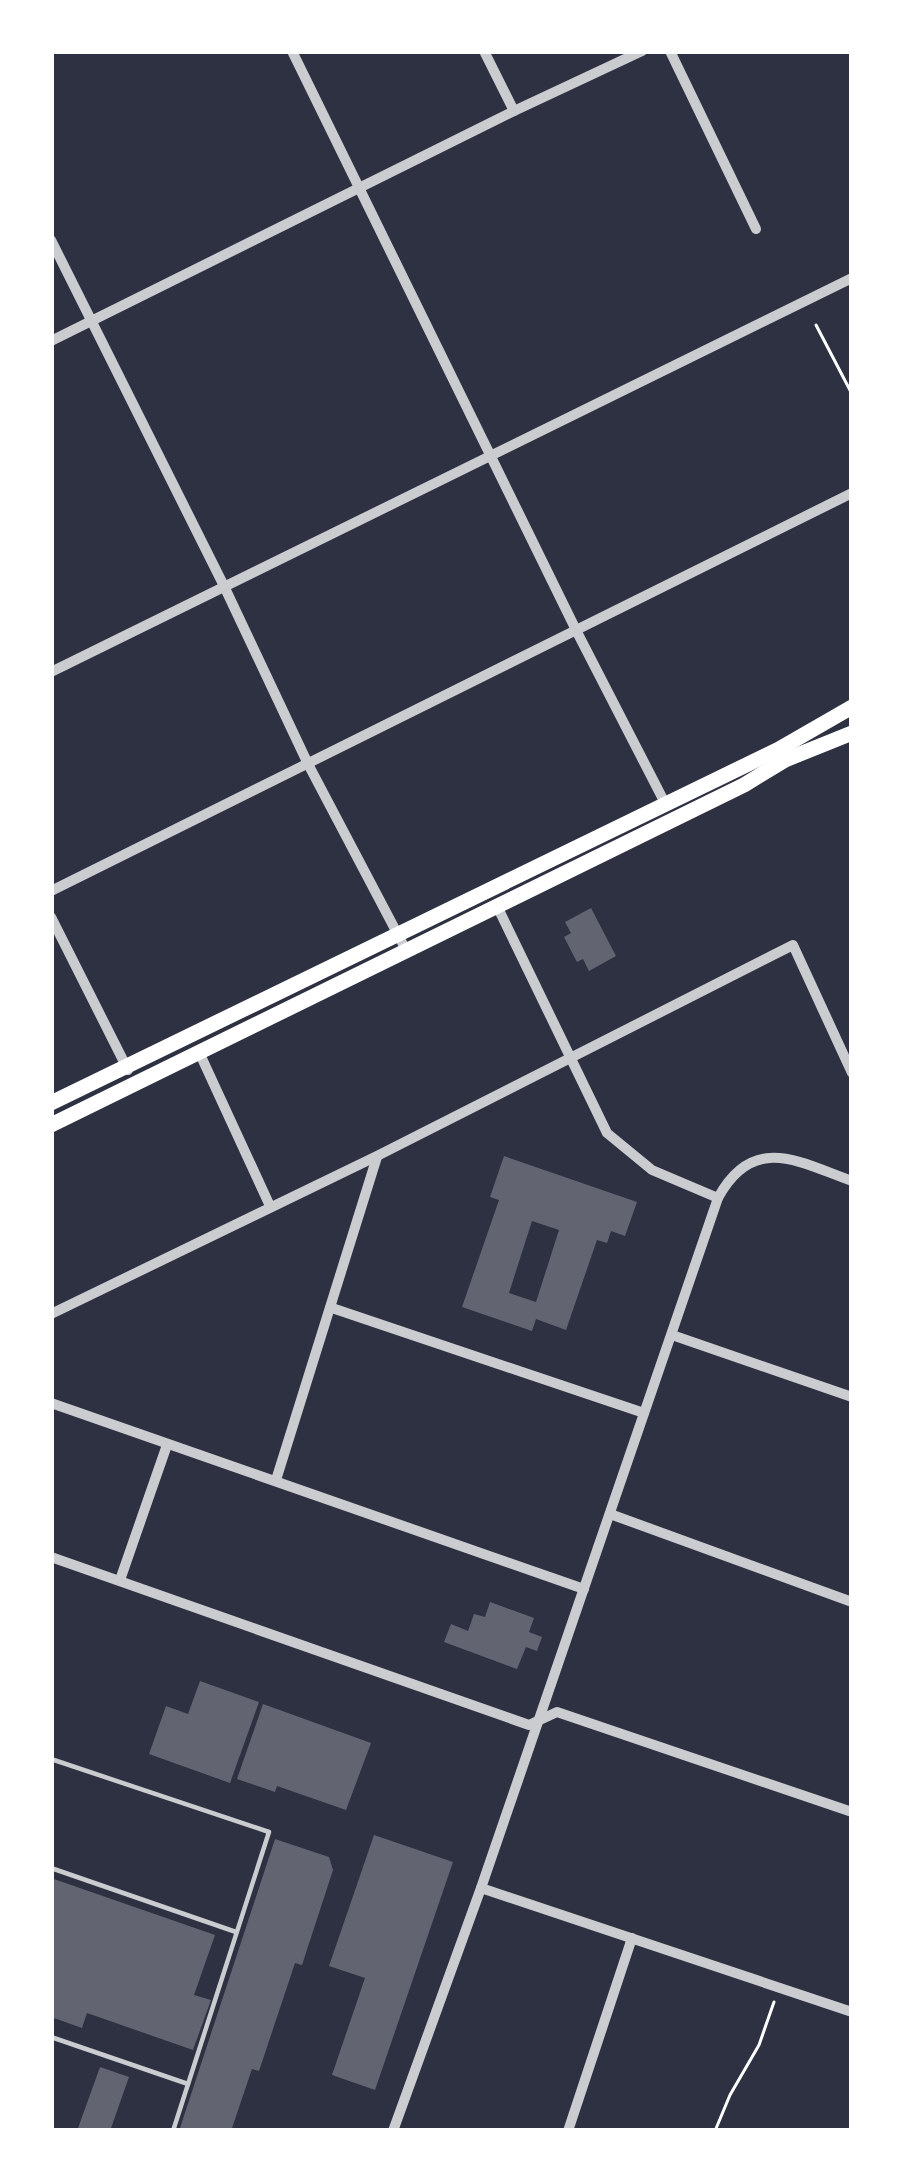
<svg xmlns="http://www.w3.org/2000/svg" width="903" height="2182" font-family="'Titillium Web',sans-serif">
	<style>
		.building { fill: #626471; fill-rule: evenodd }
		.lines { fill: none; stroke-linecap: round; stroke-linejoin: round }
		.path { stroke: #fff; stroke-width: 3 }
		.service { stroke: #caccd0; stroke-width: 4.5 }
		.minor { stroke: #caccd0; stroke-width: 10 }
		.secondary { stroke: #fff; stroke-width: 15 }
	</style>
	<rect width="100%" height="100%" fill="#2d3142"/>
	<!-- building -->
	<g class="building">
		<path d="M591 908 616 956 589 971 583 959 577 962 564 937 571 933 565 922Z"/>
		<path d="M504 1156 637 1202 625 1236 611 1231 607 1243 597 1240 566 1330 536 1319 532 1331 462 1307 499 1200 490 1197ZM532 1221 559 1230 536 1302 509 1293Z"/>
		<path d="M490 1602 534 1618 529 1632 542 1637 537 1651 526 1647 517 1669 444 1642 451 1624 468 1631 474 1614 485 1617Z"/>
		<path d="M200 1681 259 1702 230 1783 149 1754 166 1706 188 1714Z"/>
		<path d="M263 1704 371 1743 346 1810 277 1786 275 1792 237 1779Z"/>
		<path d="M374 1835 453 1862 375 2090 332 2075 365 1978 329 1966Z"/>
		<path d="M275 1839 329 1857 333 1870 302 1965 295 1963 259 2071 252 2069 231 2131H179Z"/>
		<path d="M51 1878 215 1935 194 1995 211 2000 193 2050 87 2013 82 2028 51 2017Z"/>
		<path d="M100 2067 129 2077 110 2131H77Z"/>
	</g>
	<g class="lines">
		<!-- path -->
		<g class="path">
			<path d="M816 325 852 394"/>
			<path d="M715 2131 730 2095 759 2045 774 2002"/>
		</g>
		<!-- service -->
		<g class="service">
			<path d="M51 1759 269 1832 173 2131"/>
			<path d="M51 1868 236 1932"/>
			<path d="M51 2037 188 2084"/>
		</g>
		<!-- minor -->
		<g class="minor">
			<path d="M292 51 577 632 666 805"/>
			<path d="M484 51 514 111"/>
			<path d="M670 51 756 229"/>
			<path d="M51 240 224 586 308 764 406 950"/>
			<path d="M51 341 514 111 642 51"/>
			<path d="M51 672 852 278"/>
			<path d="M51 891 852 493"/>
			<path d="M497 906 607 1133 652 1170 718 1198"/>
			<path d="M51 917 128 1070"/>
			<path d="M199 1052 270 1206"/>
			<path d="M332 1308 644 1413"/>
			<path d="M51 1314 377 1156 793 945 852 1073"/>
			<path d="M672 1335 852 1397"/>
			<path d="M51 1403 584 1589"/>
			<path d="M276 1480 377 1157"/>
			<path d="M610 1514 852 1602"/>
			<path d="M51 1557 529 1725 557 1712 852 1812"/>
			<path d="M120 1580 167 1445"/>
			<path d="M481 1888 852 2012"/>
			<path d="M393 2131 481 1888 718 1198C753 1133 799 1162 852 1181"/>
			<path d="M568 2131 632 1938"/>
		</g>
		<!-- secondary -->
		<g class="secondary">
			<path d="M51 1103 779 749 852 707"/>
			<path d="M51 1125 744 785 785 760 852 733"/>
		</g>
	</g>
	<!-- border -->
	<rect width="903" height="2182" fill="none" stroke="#ffffff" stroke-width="108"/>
</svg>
